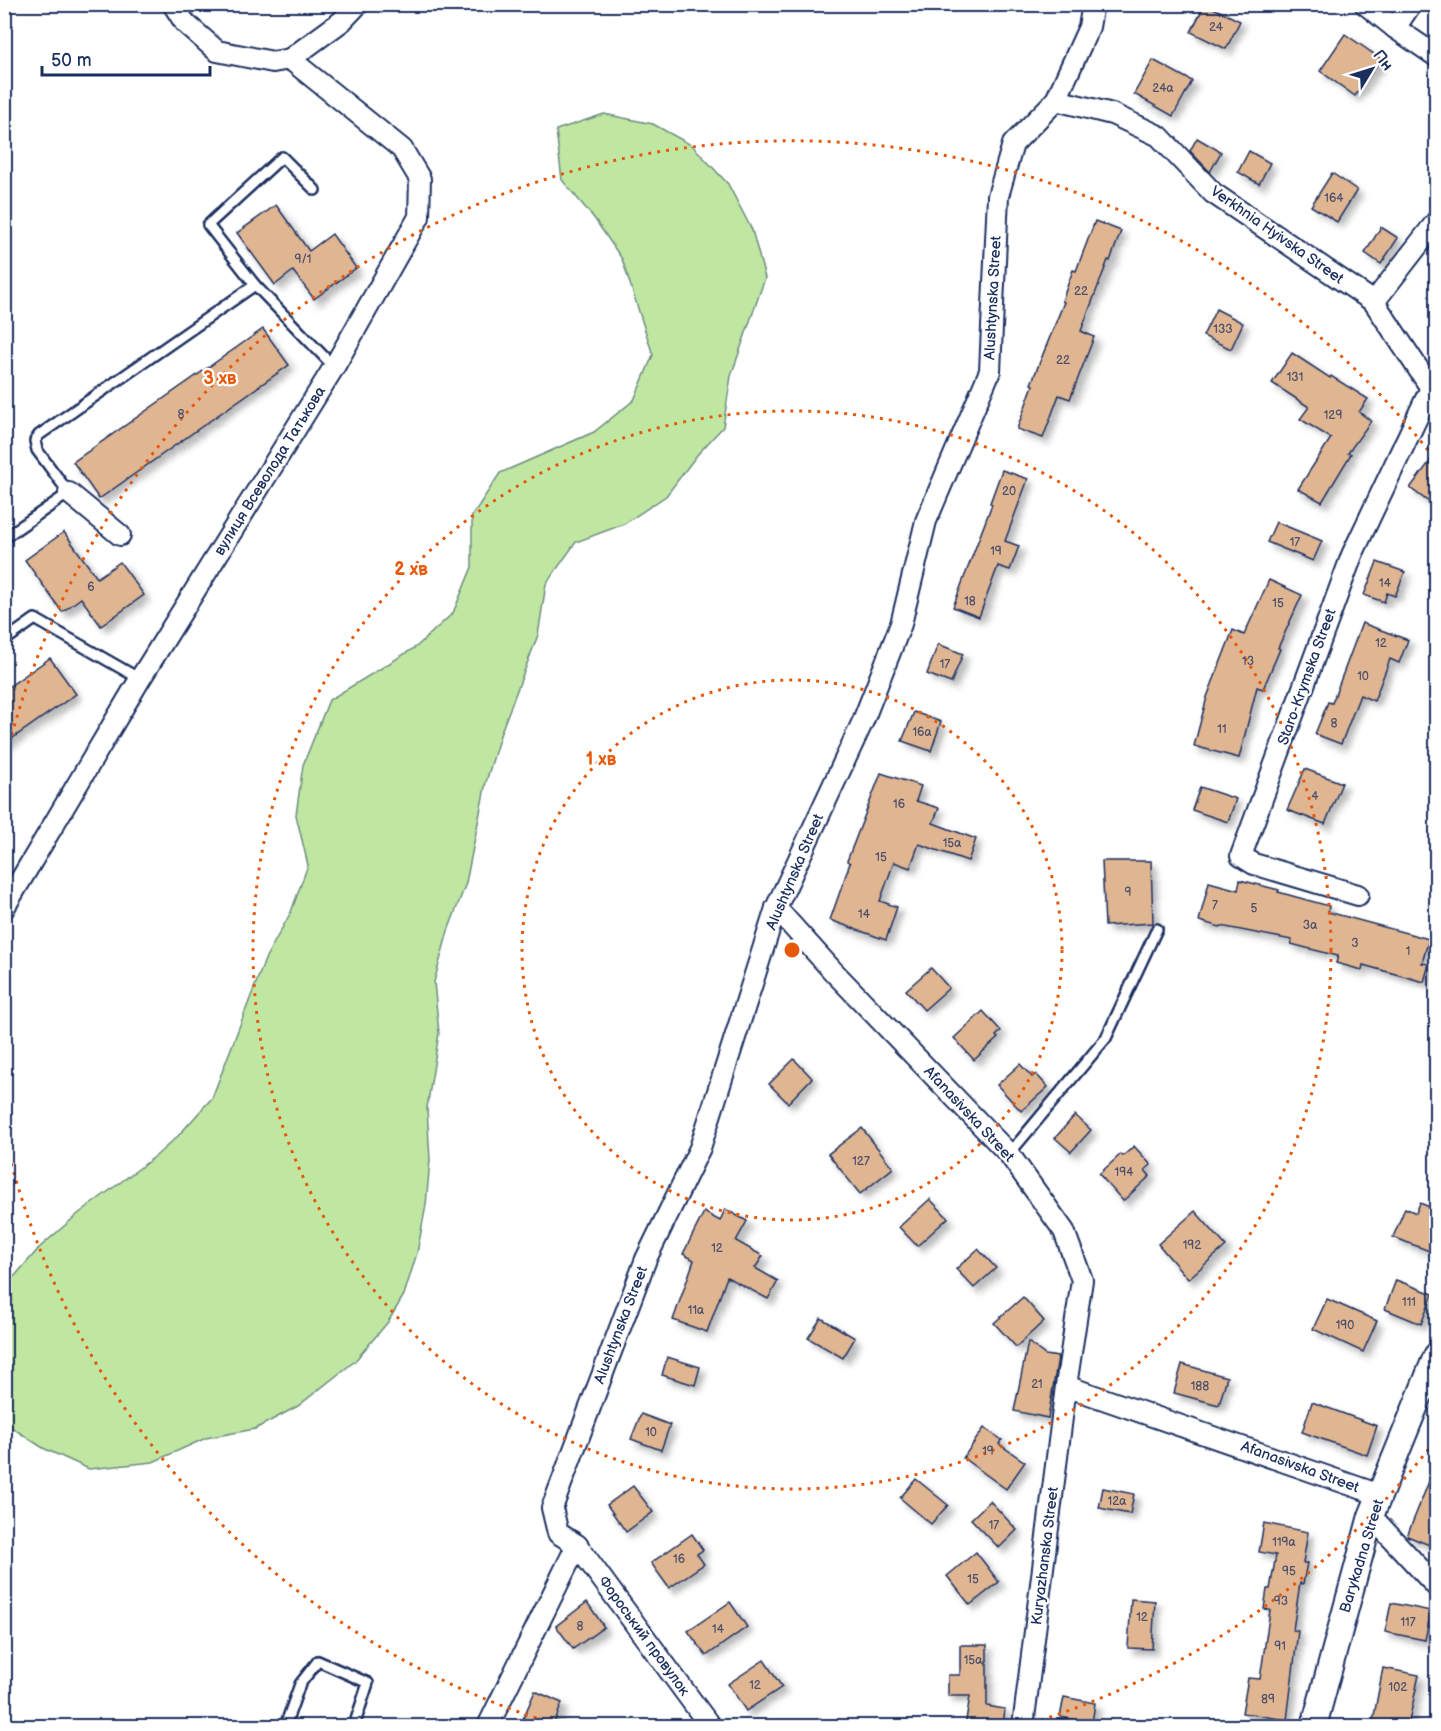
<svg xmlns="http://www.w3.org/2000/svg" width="1441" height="1731" font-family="'Balsamiq Sans',sans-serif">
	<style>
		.green { fill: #bfe7a2; stroke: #6d8b80; stroke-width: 1.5 }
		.building { fill: #e0b591; stroke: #1b2f5e; stroke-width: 1.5; filter: url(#shadow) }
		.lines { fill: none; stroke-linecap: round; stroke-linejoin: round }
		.service-casing { stroke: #1b2f5e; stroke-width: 14 }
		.minor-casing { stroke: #1b2f5e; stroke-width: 24 }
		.tertiary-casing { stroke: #1b2f5e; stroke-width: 28 }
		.service { stroke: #fff; stroke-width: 9 }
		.minor { stroke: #fff; stroke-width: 20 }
		.tertiary { stroke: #fff; stroke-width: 24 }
		.ring { fill: none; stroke: #e8590c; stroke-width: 3; stroke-dasharray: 3 6 }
		.labels { text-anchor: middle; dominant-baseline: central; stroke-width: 4.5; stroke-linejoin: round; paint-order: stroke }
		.number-label { font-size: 12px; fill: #4c506b }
		.street-label { font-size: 15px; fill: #1b2f5e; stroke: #fff }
		.centre { fill: #e8590c; stroke: #fff; stroke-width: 3 }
		.ring-label { font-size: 18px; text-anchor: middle; font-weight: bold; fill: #e8590c; stroke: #fff; stroke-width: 4.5; stroke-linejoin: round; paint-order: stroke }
	</style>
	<defs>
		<filter id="shadow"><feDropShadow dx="5.5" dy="5.5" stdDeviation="3" flood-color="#0004"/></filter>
	</defs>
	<rect width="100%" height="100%" fill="#fff"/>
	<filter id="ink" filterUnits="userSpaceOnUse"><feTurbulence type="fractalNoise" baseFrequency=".0167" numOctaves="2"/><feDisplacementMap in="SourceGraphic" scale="12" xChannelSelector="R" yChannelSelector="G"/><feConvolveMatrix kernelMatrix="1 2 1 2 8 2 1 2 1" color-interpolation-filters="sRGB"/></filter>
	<g filter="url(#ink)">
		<!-- green -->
		<path class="green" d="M604 114 653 124 693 146 728 184 752 230 765 278 731 376 723 427 697 455 666 496 624 524 576 542 546 584 538 635 501 732 486 782 466 883 448 931 434 982 439 1033 427 1108 430 1160 426 1205 417 1253 404 1295 388 1322 355 1361 298 1406 255 1429 206 1438 153 1462 89 1469 43 1448 5 1423 4 1293 6 1286 40 1247 78 1214 157 1155 178 1136 212 1098 266 957 291 912 308 865 296 815 303 765 329 700 416 647 453 613 472 567V516L500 473 594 432 634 400 653 355 622 259 594 218 562 180 556 130Z"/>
		<!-- building -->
		<g class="building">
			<path d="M1205 4 1240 21 1226 49 1191 32Z"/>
			<path d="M1345 34 1381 59 1355 96 1320 71Z"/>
			<path d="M1153 60 1192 81 1173 116 1134 94Z"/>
			<path d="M1197 138 1221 152 1210 172 1190 151Z"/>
			<path d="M1249 151 1270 163 1259 184 1238 172Z"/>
			<path d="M1332 173 1357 190 1337 222 1311 206Z"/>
			<path d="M276 205 309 251 332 234 356 268 314 299 293 271 275 285 237 233Z"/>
			<path d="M1095 221 1121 231 1110 261 1108 260 1081 331 1094 337 1070 399 1059 395 1043 438 1017 429 1033 385 1031 384 1064 302 1062 301 1073 270 1076 271Z"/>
			<path d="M1381 227 1398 238 1381 264 1365 253Z"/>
			<path d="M1216 309 1243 323 1231 349 1203 336Z"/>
			<path d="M263 329 289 365 99 499 73 462Z"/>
			<path d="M1292 353 1330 378 1331 376 1368 399 1359 412 1371 421 1348 453 1351 454 1322 502 1298 489 1331 438 1300 419 1309 407 1272 383Z"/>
			<path d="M1437 452V508L1410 488Z"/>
			<path d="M1002 470 1028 479 1005 541 1019 546 1010 570 998 566 979 617 953 607 992 504 990 503Z"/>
			<path d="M1276 522 1322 541 1313 561 1267 542Z"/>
			<path d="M64 532 97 578 120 562 144 595 101 626 81 598 62 612 25 560Z"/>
			<path d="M1377 562 1405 572 1395 596 1387 593 1384 602 1364 595Z"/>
			<path d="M1269 580 1302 595 1278 648 1280 649 1263 689 1257 687 1239 758 1194 746 1207 697 1233 630 1244 635Z"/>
			<path d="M1362 623 1408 640 1399 663 1390 659 1374 701 1360 695 1341 744 1315 734 1328 702 1332 703Z"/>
			<path d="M938 644 963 654 951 683 927 674Z"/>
			<path d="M50 658 76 694 4 744V690Z"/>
			<path d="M914 712 941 722 931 751 902 741Z"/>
			<path d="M1305 769 1342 783 1325 824 1287 810Z"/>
			<path d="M881 773 921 786 916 801 939 808 933 823 976 839 968 861 919 844 910 868 894 862 880 901 897 907 886 940 830 920 850 863 847 861Z"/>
			<path d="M1200 787 1236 799 1228 822 1192 810Z"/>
			<path d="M1102 861H1151L1153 923 1105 926Z"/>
			<path d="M1240 880 1279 890 1278 892 1329 906 1328 912 1429 939 1422 963 1429 964 1424 982 1363 965 1362 970 1336 963 1338 956 1291 944 1292 940 1221 926 1220 927 1199 921 1209 882 1238 890Z"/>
			<path d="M931 968 949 988 924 1010 906 990Z"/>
			<path d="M983 1011 1001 1031 996 1036 998 1038 974 1060 954 1038Z"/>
			<path d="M794 1059 812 1078 788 1103 769 1084Z"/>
			<path d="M1020 1064 1032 1077 1036 1074 1048 1087 1021 1111 997 1085Z"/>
			<path d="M1075 1115 1091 1130 1071 1152 1055 1138Z"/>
			<path d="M862 1128 893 1168 860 1194 828 1154Z"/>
			<path d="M1134 1146 1151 1165 1145 1170 1150 1176 1123 1201 1099 1174 1121 1154 1123 1156Z"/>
			<path d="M930 1199 948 1218 917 1246 899 1227Z"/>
			<path d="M1420 1203 1437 1210V1254L1393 1237 1405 1208 1416 1213Z"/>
			<path d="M725 1209 747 1221 736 1241 763 1256 755 1268 778 1281 768 1299 727 1277 707 1332 673 1320 694 1260 683 1254 704 1212 720 1221Z"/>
			<path d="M1195 1211 1226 1246 1188 1279 1158 1244Z"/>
			<path d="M978 1249 996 1268 974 1288 956 1269Z"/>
			<path d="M1396 1280 1433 1294 1421 1324 1385 1309Z"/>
			<path d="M1023 1297 1044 1321 1016 1347 994 1323Z"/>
			<path d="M1327 1299 1377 1321 1363 1352 1313 1329Z"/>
			<path d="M821 1318 855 1338 843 1358 808 1338Z"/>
			<path d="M1028 1342 1045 1355 1058 1357 1048 1418 1014 1411Z"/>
			<path d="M667 1357 700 1367 695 1385 662 1375Z"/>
			<path d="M1182 1364 1227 1377 1219 1405 1174 1393Z"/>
			<path d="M1312 1402 1377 1426 1367 1455 1302 1432Z"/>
			<path d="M641 1414 670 1425 661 1450 631 1439Z"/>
			<path d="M984 1428 1002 1440 999 1444 1025 1462 1006 1489 963 1458Z"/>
			<path d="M1436 1464H1437V1548L1407 1536Z"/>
			<path d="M916 1479 948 1505 931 1524 900 1498Z"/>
			<path d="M633 1486 653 1512 626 1532 607 1505Z"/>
			<path d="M1103 1488 1134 1494 1130 1514 1099 1508Z"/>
			<path d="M990 1501 1017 1530 999 1548 971 1519Z"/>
			<path d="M1264 1523 1308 1532 1303 1563H1307L1303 1584 1300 1583 1293 1630 1298 1631 1287 1720 1242 1713 1248 1678 1260 1679 1270 1610 1264 1609 1267 1589H1270L1276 1555 1259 1552Z"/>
			<path d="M692 1534 703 1550 697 1554 704 1564 669 1588 651 1563Z"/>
			<path d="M976 1552 999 1582 970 1605 947 1576Z"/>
			<path d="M1131 1599 1155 1601 1152 1649 1128 1648Z"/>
			<path d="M587 1602 604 1627 573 1649 556 1626Z"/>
			<path d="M730 1602 747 1627 706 1656 688 1631Z"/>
			<path d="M1391 1603 1431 1611 1425 1640 1385 1632Z"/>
			<path d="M960 1645H987V1706L1005 1709 1003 1726H965L970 1696H948V1675H960Z"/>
			<path d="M764 1660 782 1687 746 1711 728 1684Z"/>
			<path d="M1383 1668 1419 1675 1408 1726H1372Z"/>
			<path d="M535 1691 562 1703 553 1726H520Z"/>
			<path d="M1064 1697 1095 1703 1092 1723 1060 1717Z"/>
		</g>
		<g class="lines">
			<defs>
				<g id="service">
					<path d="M255 285 208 225 282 157 315 190"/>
					<path d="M4 538 69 493 37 450 35 441 39 435 255 285 334 367"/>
					<path d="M4 641 35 619 140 679"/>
					<path d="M1009 1154 1106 1038 1157 929"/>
					<path d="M285 1726 300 1684 318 1661 368 1683 354 1726"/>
				</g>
				<g id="minor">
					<path d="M173 4 185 23 217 51 273 62 290 59 342 21 358 4"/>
					<path d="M1365 4 1395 28 1436 56"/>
					<path d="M1395 28 1411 4"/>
					<path d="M1056 100 1112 114 1159 136 1213 193 1374 302 1431 388 1436 392"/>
					<path d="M1374 302 1436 222"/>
					<path d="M69 493 120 535"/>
					<path d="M1358 895 1254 864 1241 856 1352 555 1431 388"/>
					<path d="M4 908 140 679 334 367 419 217 420 179 402 149 290 59"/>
					<path d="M776 908 832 970 1009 1154 1064 1231 1082 1280 1066 1386 1380 1495"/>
					<path d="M1371 1516 1436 1586"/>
					<path d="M577 1545 710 1726"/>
					<path d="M488 1726 577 1545 558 1533 552 1508 646 1259 700 1148 776 908 863 721 901 624 926 521 990 371 998 196 1013 144 1056 100 1089 27 1093 4"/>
					<path d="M1023 1726 1066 1386"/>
				</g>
				<path id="tertiary" d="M1314 1726 1371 1516 1436 1356"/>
			</defs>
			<!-- service casing -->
			<use href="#service" class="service-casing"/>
			<!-- minor casing -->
			<use href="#minor" class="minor-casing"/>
			<!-- tertiary casing -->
			<use href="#tertiary" class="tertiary-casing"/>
			<!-- service -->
			<use href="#service" class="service"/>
			<!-- minor -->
			<use href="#minor" class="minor"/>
			<!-- tertiary -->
			<use href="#tertiary" class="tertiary"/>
		</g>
	</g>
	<!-- distance rings -->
	<g class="ring">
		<circle cx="792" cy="950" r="270"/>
		<circle cx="792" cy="950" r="539"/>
		<path d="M1434 1442A809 809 0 0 1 1022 1726M562 1726A809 809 0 0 1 5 1139M5 761A809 809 0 0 1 1434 458"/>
	</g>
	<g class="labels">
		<!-- number labels -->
		<g class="number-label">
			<text x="1216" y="27">24</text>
			<text x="1163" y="88">24а</text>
			<text x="1334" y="198">164</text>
			<text x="303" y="259">9/1</text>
			<text x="1081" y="291">22</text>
			<text x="1223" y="329">133</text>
			<text x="1063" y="360">22</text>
			<text x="1295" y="377">131</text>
			<text x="181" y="414">8</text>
			<text x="1333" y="415">129</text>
			<text x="1009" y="491">20</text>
			<text x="1295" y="542">17</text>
			<text x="996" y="551">19</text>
			<text x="1385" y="583">14</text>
			<text x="91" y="587">6</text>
			<text x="970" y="601">18</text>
			<text x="1278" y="603">15</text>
			<text x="1381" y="643">12</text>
			<text x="1248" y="661">13</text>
			<text x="945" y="664">17</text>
			<text x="1363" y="676">10</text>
			<text x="1334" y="723">8</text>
			<text x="1222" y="729">11</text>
			<text x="922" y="732">16а</text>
			<text x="1315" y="796">4</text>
			<text x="899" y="804">16</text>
			<text x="952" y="843">15а</text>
			<text x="881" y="857">15</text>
			<text x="1128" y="892">9</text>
			<text x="1215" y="905">7</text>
			<text x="1254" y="908">5</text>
			<text x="864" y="914">14</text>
			<text x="1310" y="925">3а</text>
			<text x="1355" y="943">3</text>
			<text x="1408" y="951">1</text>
			<text x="861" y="1161">127</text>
			<text x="1124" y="1172">194</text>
			<text x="1192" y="1245">192</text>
			<text x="717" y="1248">12</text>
			<text x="1409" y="1302">111</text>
			<text x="696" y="1310">11а</text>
			<text x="1345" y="1325">190</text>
			<text x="1037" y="1384">21</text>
			<text x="1200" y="1386">188</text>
			<text x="651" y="1432">10</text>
			<text x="988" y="1451">19</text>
			<text x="1117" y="1501">12а</text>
			<text x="994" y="1525">17</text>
			<text x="1284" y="1542">119а</text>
			<text x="679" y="1559">16</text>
			<text x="1289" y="1571">95</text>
			<text x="973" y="1579">15</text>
			<text x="1281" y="1601">93</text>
			<text x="1142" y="1617">12</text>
			<text x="1408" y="1622">117</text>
			<text x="580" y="1626">8</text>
			<text x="718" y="1629">14</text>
			<text x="1280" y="1646">91</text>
			<text x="973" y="1660">15а</text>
			<text x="755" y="1685">12</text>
			<text x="1398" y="1687">102</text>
			<text x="1268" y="1699">89</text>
		</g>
		<!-- street labels -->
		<g class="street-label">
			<text transform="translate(1277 235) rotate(35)">Verkhnia Hyivska Street</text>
			<text transform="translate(993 298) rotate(-87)">Alushtynska Street</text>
			<text transform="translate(270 471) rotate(-58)">вулиця Всеволода Татькова</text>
			<text transform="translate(1307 677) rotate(-70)">Staro-Krymska Street</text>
			<text transform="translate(795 872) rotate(-67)">Alushtynska Street</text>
			<text transform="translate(969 1114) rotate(47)">Afanasivska Street</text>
			<text transform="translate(621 1325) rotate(-69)">Alushtynska Street</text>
			<text transform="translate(1300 1467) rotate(20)">Afanasivska Street</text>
			<text transform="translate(1045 1556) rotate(-83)">Kuryazhanska Street</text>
			<text transform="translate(1362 1556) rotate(-73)">Barykadna Street</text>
			<text transform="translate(644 1636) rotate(54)">Фороський провулок</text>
		</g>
	</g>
	<circle cx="792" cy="950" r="9" class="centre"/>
	<g class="ring-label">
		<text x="220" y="384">3 хв</text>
		<text x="411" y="575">2 хв</text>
		<text x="601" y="765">1 хв</text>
	</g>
	<!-- margin -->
	<rect width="1441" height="1731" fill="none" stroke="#fff" stroke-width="24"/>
	<rect x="12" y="12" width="1417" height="1707" fill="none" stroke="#1b2f5e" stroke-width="2" filter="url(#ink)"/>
	<!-- north arrow -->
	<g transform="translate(1372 69) rotate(52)" stroke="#ffffff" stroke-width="4.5" paint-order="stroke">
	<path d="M0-4.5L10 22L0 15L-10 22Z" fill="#1b2f5e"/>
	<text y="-9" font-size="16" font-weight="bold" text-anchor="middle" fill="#1b2f5e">Пн</text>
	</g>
	<!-- scale -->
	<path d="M42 66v9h168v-9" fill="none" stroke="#1b2f5e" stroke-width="3"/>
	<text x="51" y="66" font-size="18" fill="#1b2f5e" stroke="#ffffff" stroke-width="4.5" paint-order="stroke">50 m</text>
</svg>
